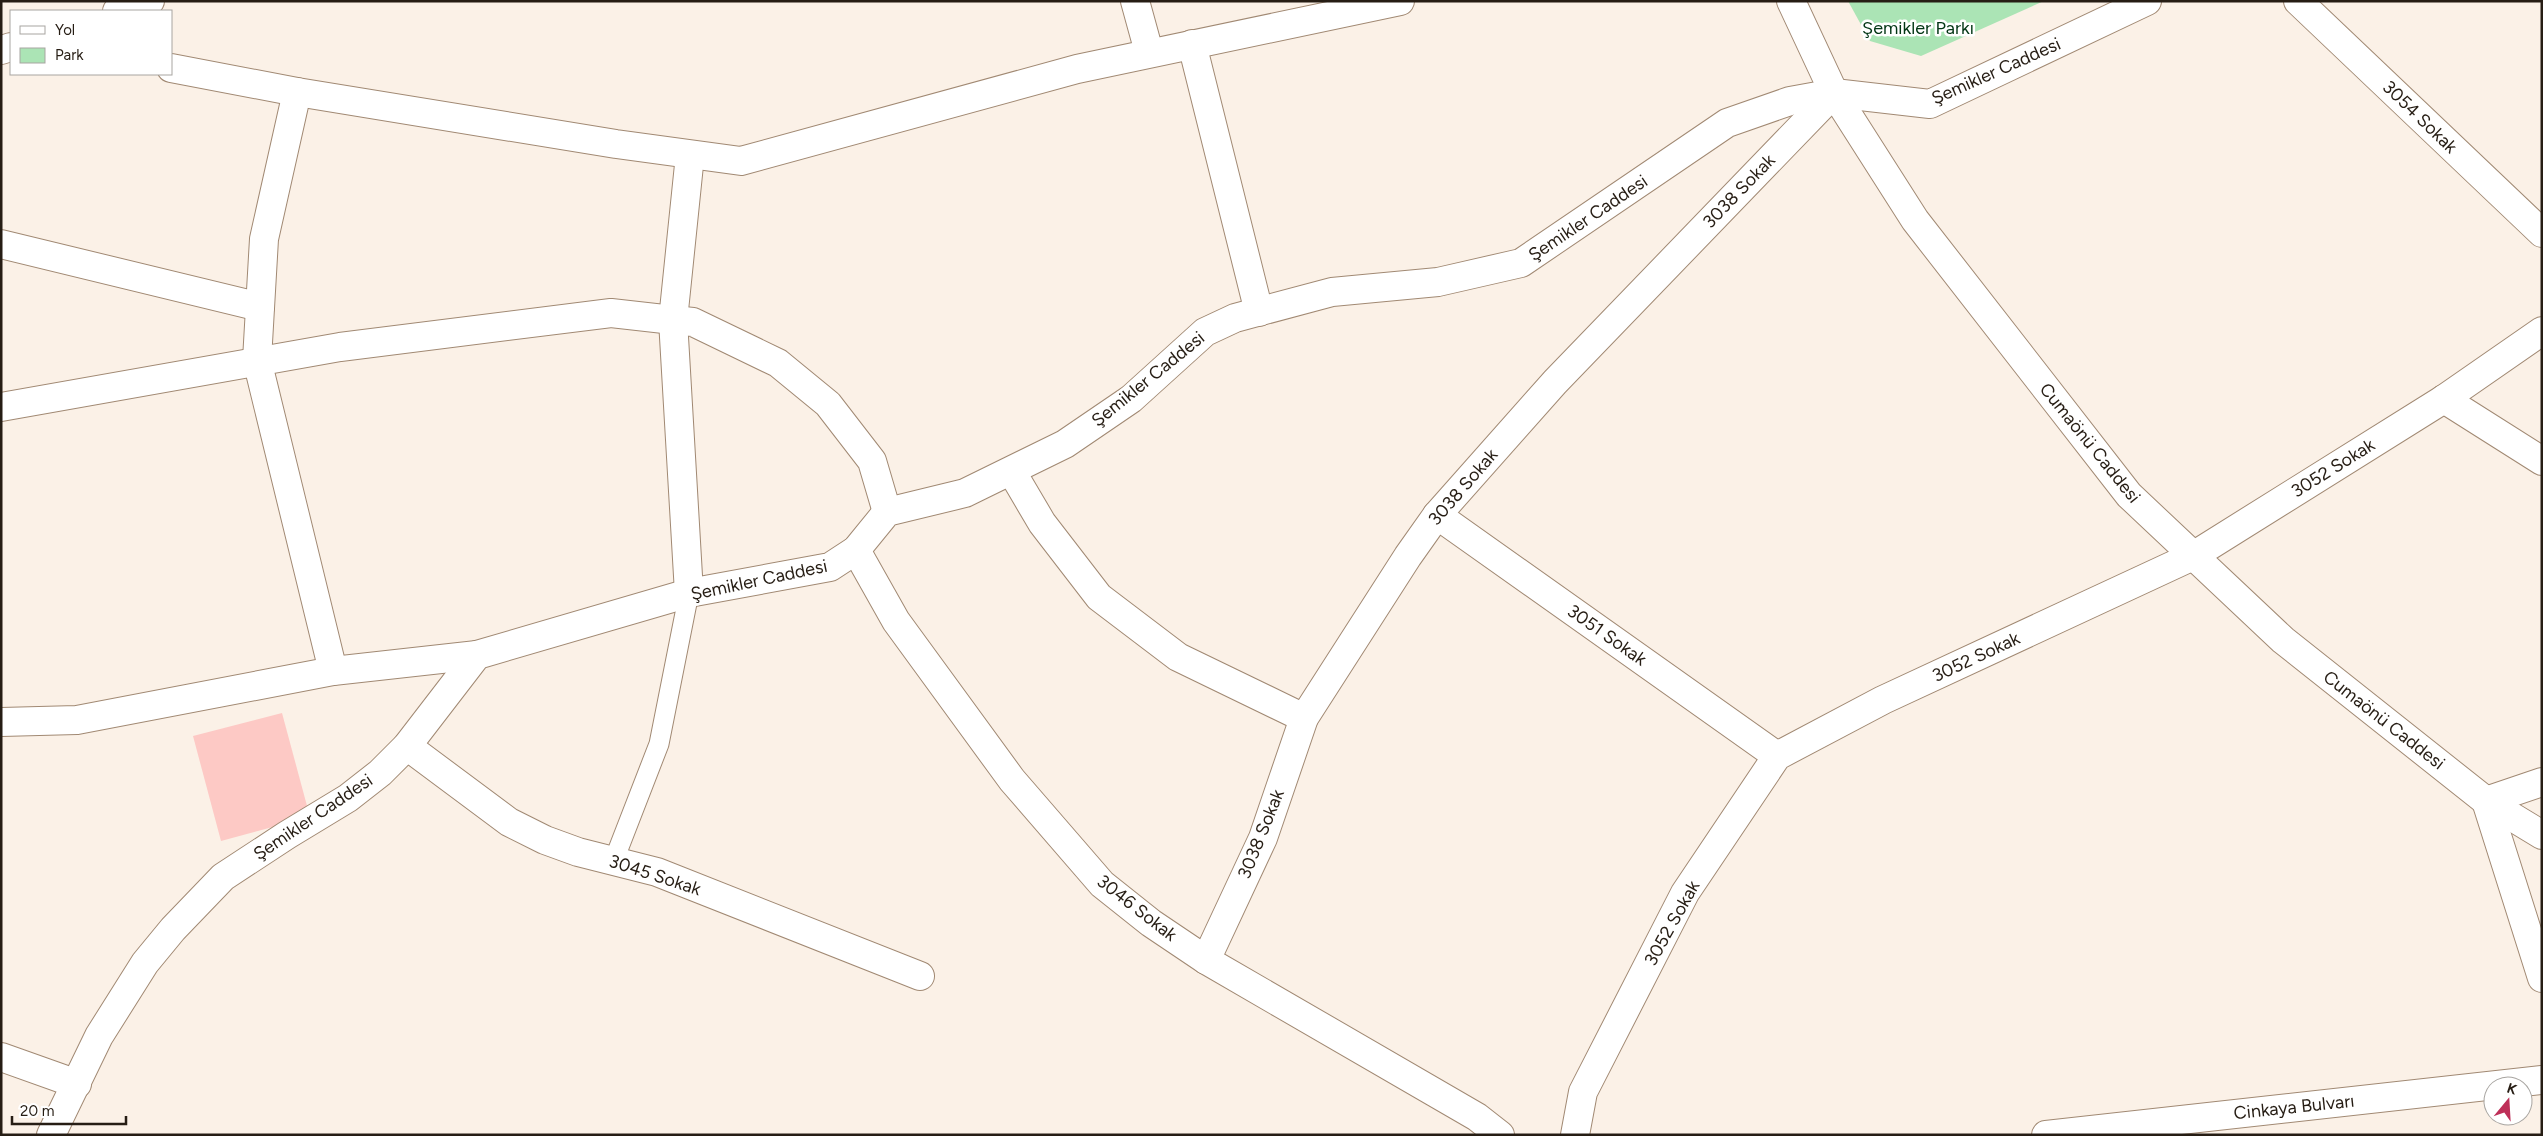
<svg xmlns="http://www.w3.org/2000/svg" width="2543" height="1136" font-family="Figtree,sans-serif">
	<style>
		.green { fill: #abe4b5 }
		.building { fill: #fdc9c5 }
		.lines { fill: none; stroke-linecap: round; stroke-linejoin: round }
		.lane-casing { stroke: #a18973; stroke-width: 21 }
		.street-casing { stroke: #a18973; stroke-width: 30 }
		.secondary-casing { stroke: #a18973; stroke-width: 30 }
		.primary-casing { stroke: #a18973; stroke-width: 30 }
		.lane { stroke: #fff; stroke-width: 19 }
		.street { stroke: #fff; stroke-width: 28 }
		.secondary { stroke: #fff; stroke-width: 28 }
		.primary { stroke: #fff; stroke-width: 28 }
		.labels { text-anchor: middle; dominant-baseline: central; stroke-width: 5; stroke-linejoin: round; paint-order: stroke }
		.park-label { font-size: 18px; fill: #023514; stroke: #fff }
		.street-label { font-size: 18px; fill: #261d14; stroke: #fff }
	</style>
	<rect width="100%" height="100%" fill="#fbf1e7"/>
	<!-- green -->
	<path class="green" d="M1848 1H2044L1921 56 1870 41Z"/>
	<!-- building -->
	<path class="building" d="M282 713 310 817 221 841 193 736Z"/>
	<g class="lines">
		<defs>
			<path id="lane" d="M614 860 659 744 689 593"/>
			<g id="street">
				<path d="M1135 1 1149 52"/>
				<path d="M2298 1 2542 233"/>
				<path d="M117 11 150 1"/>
				<path d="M1192 44 1259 312"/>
				<path d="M1 50 11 47"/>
				<path d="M171 68 297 92 616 144 741 161 1077 69 1400 1"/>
				<path d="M297 92 264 239 257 360 333 671"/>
				<path d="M1 244 260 307"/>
				<path d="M2444 399 2542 461"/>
				<path d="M1 407 340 347 611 313 673 320 693 322 778 363 828 404 872 461 887 512"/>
				<path d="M1012 472 1042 523 1099 597 1178 657 1304 718"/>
				<path d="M1437 515 1777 756"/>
				<path d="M856 550 896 621 1012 780 1102 884 1151 923 1206 960 1477 1117 1500 1135"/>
				<path d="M689 593 673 320 690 155"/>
				<path d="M1 722 77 720 333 671 477 655"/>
				<path d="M407 746 509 822 545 840 578 852 657 872 920 976"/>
				<path d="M2486 801 2542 782"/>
				<path d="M1206 960 1263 838 1304 718 1408 556 1437 515 1555 382 1834 93"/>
				<path d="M1 1057 77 1084"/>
				<path d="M51 1135 99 1036 145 963 173 929 223 877 287 835 348 798 380 773 407 746 477 655 689 593 830 567 856 550 887 512 965 493 1065 444 1131 399 1205 332 1235 318 1332 292 1438 282 1521 263 1727 123 1790 101 1834 93 1930 104 2147 1"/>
				<path d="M1575 1135 1583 1092 1685 893 1777 756 1883 700 2193 556 2444 399 2542 331"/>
			</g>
			<g id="secondary">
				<path d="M1791 1 1834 93 1915 220 2129 495 2283 640 2486 801 2542 835"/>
				<path d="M2486 801 2542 978"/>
			</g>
			<path id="primary" d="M2046 1135 2542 1080"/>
		</defs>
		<!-- lane casing -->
		<use href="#lane" class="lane-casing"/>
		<!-- street casing -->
		<use href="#street" class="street-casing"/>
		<!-- secondary casing -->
		<use href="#secondary" class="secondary-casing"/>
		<!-- primary casing -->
		<use href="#primary" class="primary-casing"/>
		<!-- lane -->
		<use href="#lane" class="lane"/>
		<!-- street -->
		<use href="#street" class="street"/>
		<!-- secondary -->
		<use href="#secondary" class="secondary"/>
		<!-- primary -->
		<use href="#primary" class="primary"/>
	</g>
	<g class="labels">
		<!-- park labels -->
		<g class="park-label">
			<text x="1918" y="28">Şemikler Parkı</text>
		</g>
		<!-- street labels -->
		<g class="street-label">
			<text transform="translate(1996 71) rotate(-24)">Şemikler Caddesi</text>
			<text transform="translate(2420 117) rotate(44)">3054 Sokak</text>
			<text transform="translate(1739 191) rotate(-46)">3038 Sokak</text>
			<text transform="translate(1588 218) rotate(-34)">Şemikler Caddesi</text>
			<text transform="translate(1148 379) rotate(-39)">Şemikler Caddesi</text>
			<text transform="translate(2090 443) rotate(51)">Cumaönü Caddesi</text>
			<text transform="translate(2333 468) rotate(-32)">3052 Sokak</text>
			<text transform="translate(1463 487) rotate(-49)">3038 Sokak</text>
			<text transform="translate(759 580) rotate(-12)">Şemikler Caddesi</text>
			<text transform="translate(1607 635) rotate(35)">3051 Sokak</text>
			<text transform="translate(1976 657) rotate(-25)">3052 Sokak</text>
			<text transform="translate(2384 720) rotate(38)">Cumaönü Caddesi</text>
			<text transform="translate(313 817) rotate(-34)">Şemikler Caddesi</text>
			<text transform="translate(1261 834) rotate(-68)">3038 Sokak</text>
			<text transform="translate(655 875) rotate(18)">3045 Sokak</text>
			<text transform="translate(1137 908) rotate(38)">3046 Sokak</text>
			<text transform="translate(1672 923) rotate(-61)">3052 Sokak</text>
			<text transform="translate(2294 1107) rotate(-6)">Cinkaya Bulvarı</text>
		</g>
	</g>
	<!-- border -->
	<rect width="2543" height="1136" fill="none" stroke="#261d14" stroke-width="5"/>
	<!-- legend -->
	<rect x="10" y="10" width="162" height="65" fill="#ffffff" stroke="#a8a5a1"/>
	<rect x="20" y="26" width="25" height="8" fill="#ffffff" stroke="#a8a5a1"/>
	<text x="55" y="35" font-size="15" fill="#261d14">Yol</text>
	<rect x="20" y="48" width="25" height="15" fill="#abe4b5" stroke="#a8a5a1"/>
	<text x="55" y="60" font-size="15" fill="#261d14">Park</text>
	<!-- north arrow -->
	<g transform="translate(2508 1101) rotate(18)"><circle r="24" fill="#ffffff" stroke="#a8a5a1"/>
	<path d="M0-4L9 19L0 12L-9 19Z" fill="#be2f58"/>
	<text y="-8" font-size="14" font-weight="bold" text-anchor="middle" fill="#261d14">K</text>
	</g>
	<!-- scale -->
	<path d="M12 1116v8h114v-8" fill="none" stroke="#261d14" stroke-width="2.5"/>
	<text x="20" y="1116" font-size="15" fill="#261d14" stroke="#ffffff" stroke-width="4" paint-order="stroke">20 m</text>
</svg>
